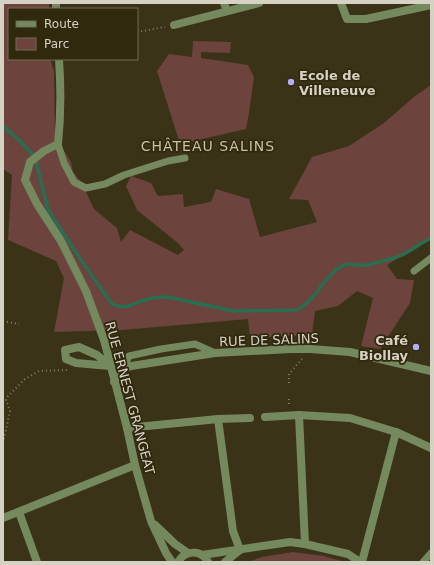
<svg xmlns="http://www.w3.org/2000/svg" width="434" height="565" font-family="'DejaVu Sans',sans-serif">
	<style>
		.green { fill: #6c433d }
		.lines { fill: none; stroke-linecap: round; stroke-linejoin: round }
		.stream { stroke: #296e50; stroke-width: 3.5 }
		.path { stroke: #857f6a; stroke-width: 2; stroke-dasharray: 1 3; stroke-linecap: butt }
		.service { stroke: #75895f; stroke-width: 7 }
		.minor { stroke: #75895f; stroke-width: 8 }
		.poi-dot { fill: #b5acf8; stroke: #30290e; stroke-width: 1.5 }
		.labels { text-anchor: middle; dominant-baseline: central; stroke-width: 3.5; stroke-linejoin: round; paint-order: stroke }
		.poi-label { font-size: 13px; font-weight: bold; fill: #d6d2c3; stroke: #30290e; text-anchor: start }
		.street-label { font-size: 13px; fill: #d6d2c3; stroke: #30290e }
		.neighbourhood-label { font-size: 14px; letter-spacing: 1px; fill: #c9c1a2; stroke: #30290e }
	</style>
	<rect width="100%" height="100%" fill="#3a3318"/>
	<!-- green -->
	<g class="green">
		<path d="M3 3H49V9H9V59H50L54 71 55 136 71 162 73 172 82 183 94 209 117 228 121 242 130 230 178 255 184 250 178 243 137 210 126 186 131 176 151 183 158 196 183 194 184 207 211 202 216 189 249 199 260 237 317 222 308 200 289 199 312 157 349 146 384 123 415 96 431 85V238L387 265 397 279 414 280 410 303 380 349 361 346 373 298 357 291 338 306 315 311 312 335 250 338 248 319 122 330 54 332 64 278 56 261 8 240 12 175 3 169Z"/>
		<path d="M193 41 231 42 230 53 201 52V58L248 65 254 77 249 113 246 129 180 144 157 71 169 54 192 57Z"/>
		<path d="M293 552 324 556 345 562H248L262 557Z"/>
	</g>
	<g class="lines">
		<!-- stream -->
		<path class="stream" d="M3 126 19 140 35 157 48 210 81 260 112 304C126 310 132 304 145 300 153 297 160 297 168 297L233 311 297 310C315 301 323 278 340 267 349 261 357 267 367 265 378 262 391 260 402 255 412 250 421 243 431 238"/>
		<!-- path -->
		<g class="path">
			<path d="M137 32 165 27"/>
			<path d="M3 321 19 324"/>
			<path d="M289 383V374L302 359"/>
			<path d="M289 399V407"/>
			<path d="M3 443 10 411 6 400 8 396 25 379 39 371 67 370"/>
		</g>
		<!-- service -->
		<g class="service">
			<path d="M58 144 64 163 74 182 86 188 105 184 124 175 168 161 185 158"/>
			<path d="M414 271 431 258"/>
			<path d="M123 369 129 356 161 349 195 344 215 353"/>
			<path d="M423 562 431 553"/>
		</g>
		<!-- minor -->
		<g class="minor">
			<path d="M56 3V9"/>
			<path d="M224 3 227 11"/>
			<path d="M341 3 347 19H366L431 5"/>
			<path d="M174 25 259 3"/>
			<path d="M59 59C61 87 61 115 58 144L44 151 30 162 25 180 37 204 61 241 86 291 104 340 127 428 135 465 151 521 166 553 172 562"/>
			<path d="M79 347 97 355 110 366 76 363 66 359 65 350Z"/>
			<path d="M114 382 123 369 131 366 215 353 291 349H310L350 352 431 371"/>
			<path d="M299 415 305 544"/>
			<path d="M265 417 299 415 350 418 396 432 431 448"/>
			<path d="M218 419 250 418"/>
			<path d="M127 428 218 419 233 531 240 550"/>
			<path d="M19 512 37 562"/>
			<path d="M3 518 135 465"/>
			<path d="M155 525 175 544 188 553"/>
			<path d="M202 555 290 542 305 544 348 554 360 562"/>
			<path d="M178 562C185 550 201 549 208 562"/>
			<path d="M225 562 240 550"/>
			<path d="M362 562 396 432"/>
		</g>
	</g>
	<!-- markers -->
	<g class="poi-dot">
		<circle cx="291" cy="82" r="4"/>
		<circle cx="416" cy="347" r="4"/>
	</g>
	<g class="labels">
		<!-- poi labels -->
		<g class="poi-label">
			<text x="299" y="75">Ecole de<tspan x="299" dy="15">Villeneuve</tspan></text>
			<text x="408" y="340" text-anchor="end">Café<tspan x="408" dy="15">Biollay</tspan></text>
		</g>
		<!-- street labels -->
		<g class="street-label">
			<text transform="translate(269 340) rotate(-2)">RUE DE SALINS</text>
			<text transform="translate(130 398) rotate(75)">RUE ERNEST GRANGEAT</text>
		</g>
		<!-- neighbourhood labels -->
		<g class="neighbourhood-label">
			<text x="208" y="146">CHÂTEAU SALINS</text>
		</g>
	</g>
	<!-- border -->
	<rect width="434" height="565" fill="none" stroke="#d6d2c3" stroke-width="8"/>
	<!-- legend -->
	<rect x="8" y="8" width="130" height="52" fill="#30290e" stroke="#726d56"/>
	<rect x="16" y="21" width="20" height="6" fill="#75895f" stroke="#726d56"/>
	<text x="44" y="28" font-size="12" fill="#d6d2c3">Route</text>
	<rect x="16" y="38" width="20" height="12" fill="#6c433d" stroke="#726d56"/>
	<text x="44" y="48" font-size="12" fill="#d6d2c3">Parc</text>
</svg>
